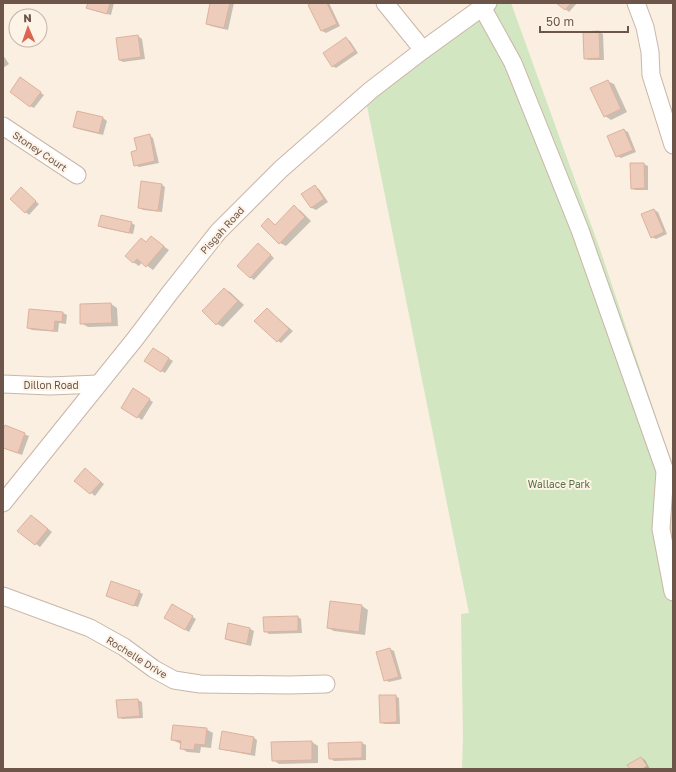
<svg xmlns="http://www.w3.org/2000/svg" width="676" height="772" font-family="'Golos Text',sans-serif">
	<style>
		.green { fill: #d2e6c1 }
		.shadow { fill: #0003 }
		.building { fill: #edccbb; stroke: #deb29c }
		.lines { fill: none; stroke-linecap: round; stroke-linejoin: round }
		.minor-casing { stroke: #c9b6a9; stroke-width: 19 }
		.minor { stroke: #fff; stroke-width: 17 }
		.labels { text-anchor: middle; dominant-baseline: central; stroke-width: 4; stroke-linejoin: round; paint-order: stroke }
		.street-label { font-size: 10px; fill: #6e554a; stroke: #fdf3e6 }
		.park-label { font-size: 10px; fill: #547443; stroke: #fdf3e6 }
	</style>
	<rect width="100%" height="100%" fill="#faefe1"/>
	<!-- green -->
	<path class="green" d="M488 3H511L602 255 673 468V769H462L463 737 461 614 469 613 365 96Z"/>
	<!-- shadow -->
	<g class="shadow">
		<path d="M89 3H114L111 15 92 10 88 8Z"/>
		<path d="M211 3H234L228 30 211 26 207 24Z"/>
		<path d="M314 3H329L340 26 326 33 322 31Z"/>
		<path d="M558 3H577L569 12Z"/>
		<path d="M599 32 603 34 604 60H588L585 58Z"/>
		<path d="M138 36 142 39 145 59 123 62 119 60Z"/>
		<path d="M346 39 350 41 358 53 336 68 332 66Z"/>
		<path d="M3 55 9 64 3 68Z"/>
		<path d="M24 81 44 95 34 108 30 106Z"/>
		<path d="M607 81 614 84 627 112 611 120 605 116Z"/>
		<path d="M78 112 103 118 107 121 103 135 78 129 74 127Z"/>
		<path d="M624 130 628 132 636 152 621 158 617 156Z"/>
		<path d="M149 135 153 138 159 163 139 167 135 165 138 151Z"/>
		<path d="M644 164 648 166V190H635L632 188Z"/>
		<path d="M162 185 165 187 162 212 143 210 139 207Z"/>
		<path d="M315 187 319 189 328 202 316 210 312 208 303 195Z"/>
		<path d="M21 188 39 204 29 215 11 199Z"/>
		<path d="M294 207 300 210 311 221 286 246 280 243 269 220 276 225Z"/>
		<path d="M654 210 658 212 667 234 656 239 652 237 643 214Z"/>
		<path d="M131 223 135 225 133 234 103 228 99 226Z"/>
		<path d="M151 237 169 250 153 270 142 262 139 266 133 262 141 239 147 242Z"/>
		<path d="M262 247 274 258 254 280 250 277Z"/>
		<path d="M224 289 230 292 244 305 223 327 217 324Z"/>
		<path d="M111 304 117 308 118 326 88 327 81 323Z"/>
		<path d="M267 309 293 331 281 343 278 341Z"/>
		<path d="M30 310 63 313 67 315 66 324 59 323 58 332 32 330 28 328Z"/>
		<path d="M153 349 173 361 165 373 145 361Z"/>
		<path d="M133 390 153 402 142 420 122 407Z"/>
		<path d="M5 427 29 436 22 455 3 448V433Z"/>
		<path d="M86 470 104 484 95 496 76 481Z"/>
		<path d="M35 518 52 532 40 547 19 531Z"/>
		<path d="M139 592 143 594 138 607 111 598Z"/>
		<path d="M331 602 362 606 368 610 365 635 334 631 328 628Z"/>
		<path d="M172 605 196 619 189 632 165 618Z"/>
		<path d="M298 617 301 619 302 633 269 634 265 631Z"/>
		<path d="M229 625 250 629 254 631 251 646 230 641 226 639Z"/>
		<path d="M390 649 394 651 402 679 389 682 385 680 377 653Z"/>
		<path d="M395 696 399 698 400 724H384L381 722Z"/>
		<path d="M138 700 142 702 143 718 122 719 119 717Z"/>
		<path d="M206 729 213 733 211 748 201 747 200 753 187 752 181 748V744L172 740Z"/>
		<path d="M254 738 257 740 255 756 224 750 220 748Z"/>
		<path d="M312 742 318 746V763L279 764 273 760Z"/>
		<path d="M362 743 366 745V760L334 761 330 758Z"/>
		<path d="M641 758 645 760 650 769H631Z"/>
	</g>
	<!-- building -->
	<g class="building">
		<path d="M88 3H110L107 14 86 8Z"/>
		<path d="M210 3H230L224 28 206 24Z"/>
		<path d="M312 3H327L337 24 321 31 308 5Z"/>
		<path d="M556 3H571L565 10Z"/>
		<path d="M599 31 600 58 584 59 583 32Z"/>
		<path d="M138 35 141 57 119 60 116 38Z"/>
		<path d="M346 37 355 51 332 67 323 53Z"/>
		<path d="M20 77 41 92 30 107 10 92Z"/>
		<path d="M608 80 621 109 604 117 590 88Z"/>
		<path d="M77 111 103 117 99 133 73 127Z"/>
		<path d="M624 129 633 150 616 157 607 136Z"/>
		<path d="M150 134 155 161 134 166 131 152 137 150 134 138Z"/>
		<path d="M630 163H644L645 188 631 189Z"/>
		<path d="M141 181 162 184 158 211 138 208Z"/>
		<path d="M315 185 324 199 311 208 301 194Z"/>
		<path d="M21 187 36 201 25 213 10 199Z"/>
		<path d="M294 205 305 217 279 244 261 226 268 218 275 225Z"/>
		<path d="M654 209 664 232 651 238 641 214Z"/>
		<path d="M101 215 132 222 129 233 98 226Z"/>
		<path d="M151 236 164 246 146 267 137 259 133 263 125 256 141 238 146 242Z"/>
		<path d="M258 243 271 255 250 278 237 266Z"/>
		<path d="M224 288 238 301 216 325 202 311Z"/>
		<path d="M111 303 112 323 80 324V304Z"/>
		<path d="M267 308 289 329 277 342 254 321Z"/>
		<path d="M29 309 63 312 62 322 55 321 54 331 27 328Z"/>
		<path d="M153 348 169 358 161 372 144 361Z"/>
		<path d="M133 388 150 399 137 418 121 408Z"/>
		<path d="M5 425 25 433 18 453 3 448V430Z"/>
		<path d="M85 468 101 482 90 494 74 481Z"/>
		<path d="M31 515 48 529 35 545 17 531Z"/>
		<path d="M111 581 140 591 134 606 106 596Z"/>
		<path d="M330 601 362 605 359 632 327 628Z"/>
		<path d="M172 604 193 616 185 630 164 618Z"/>
		<path d="M298 616V631L264 632 263 617Z"/>
		<path d="M228 623 250 628 247 644 225 639Z"/>
		<path d="M390 648 399 677 384 681 376 652Z"/>
		<path d="M379 695H396L397 722 380 723Z"/>
		<path d="M138 699 140 716 118 718 116 700Z"/>
		<path d="M173 725 207 728 205 745 195 744 194 750 180 749 181 741 171 740Z"/>
		<path d="M222 731 254 737 251 754 219 749Z"/>
		<path d="M312 741V760L272 761 271 742Z"/>
		<path d="M362 742V758L329 759 328 743Z"/>
		<path d="M641 757 647 766 642 769H630L627 765Z"/>
	</g>
	<g class="lines">
		<defs>
			<g id="minor">
				<path d="M385 3 423 50"/>
				<path d="M636 3 645 27 650 52 651 75 673 145"/>
				<path d="M482 7 513 63 580 230 665 471 661 529 673 592"/>
				<path d="M3 126 77 175"/>
				<path d="M3 384 50 386 98 384"/>
				<path d="M3 503 135 339 169 294 218 232 281 169 371 90 423 50 488 3"/>
				<path d="M3 596 90 628 124 647 154 669 174 680 200 684 289 685 326 684"/>
			</g>
		</defs>
		<!-- minor casing -->
		<use href="#minor" class="minor-casing"/>
		<!-- minor -->
		<use href="#minor" class="minor"/>
	</g>
	<g class="labels">
		<!-- street labels -->
		<g class="street-label">
			<text transform="translate(40 151) rotate(34)">Stoney Court</text>
			<text transform="translate(222 230) rotate(-48)">Pisgah Road</text>
			<text x="51" y="385">Dillon Road</text>
			<text transform="translate(137 657) rotate(32)">Rochelle Drive</text>
		</g>
		<!-- park labels -->
		<g class="park-label">
			<text x="559" y="484">Wallace Park</text>
		</g>
	</g>
	<!-- border -->
	<rect width="676" height="772" fill="none" stroke="#6e554a" stroke-width="8"/>
	<!-- north arrow -->
	<g transform="translate(28 28) rotate(358)"><circle r="19" fill="#fdf3e6" stroke="#c4b4a8"/>
	<path d="M0-3L7 15L0 10L-7 15Z" fill="#db664f"/>
	<text y="-6" font-size="11" font-weight="bold" text-anchor="middle" fill="#6e554a">N</text>
	</g>
	<!-- scale -->
	<path d="M540 26v6h88v-6" fill="none" stroke="#6e554a" stroke-width="2"/>
	<text x="546" y="26" font-size="12" fill="#6e554a" stroke="#fdf3e6" stroke-width="3" paint-order="stroke">50 m</text>
</svg>
